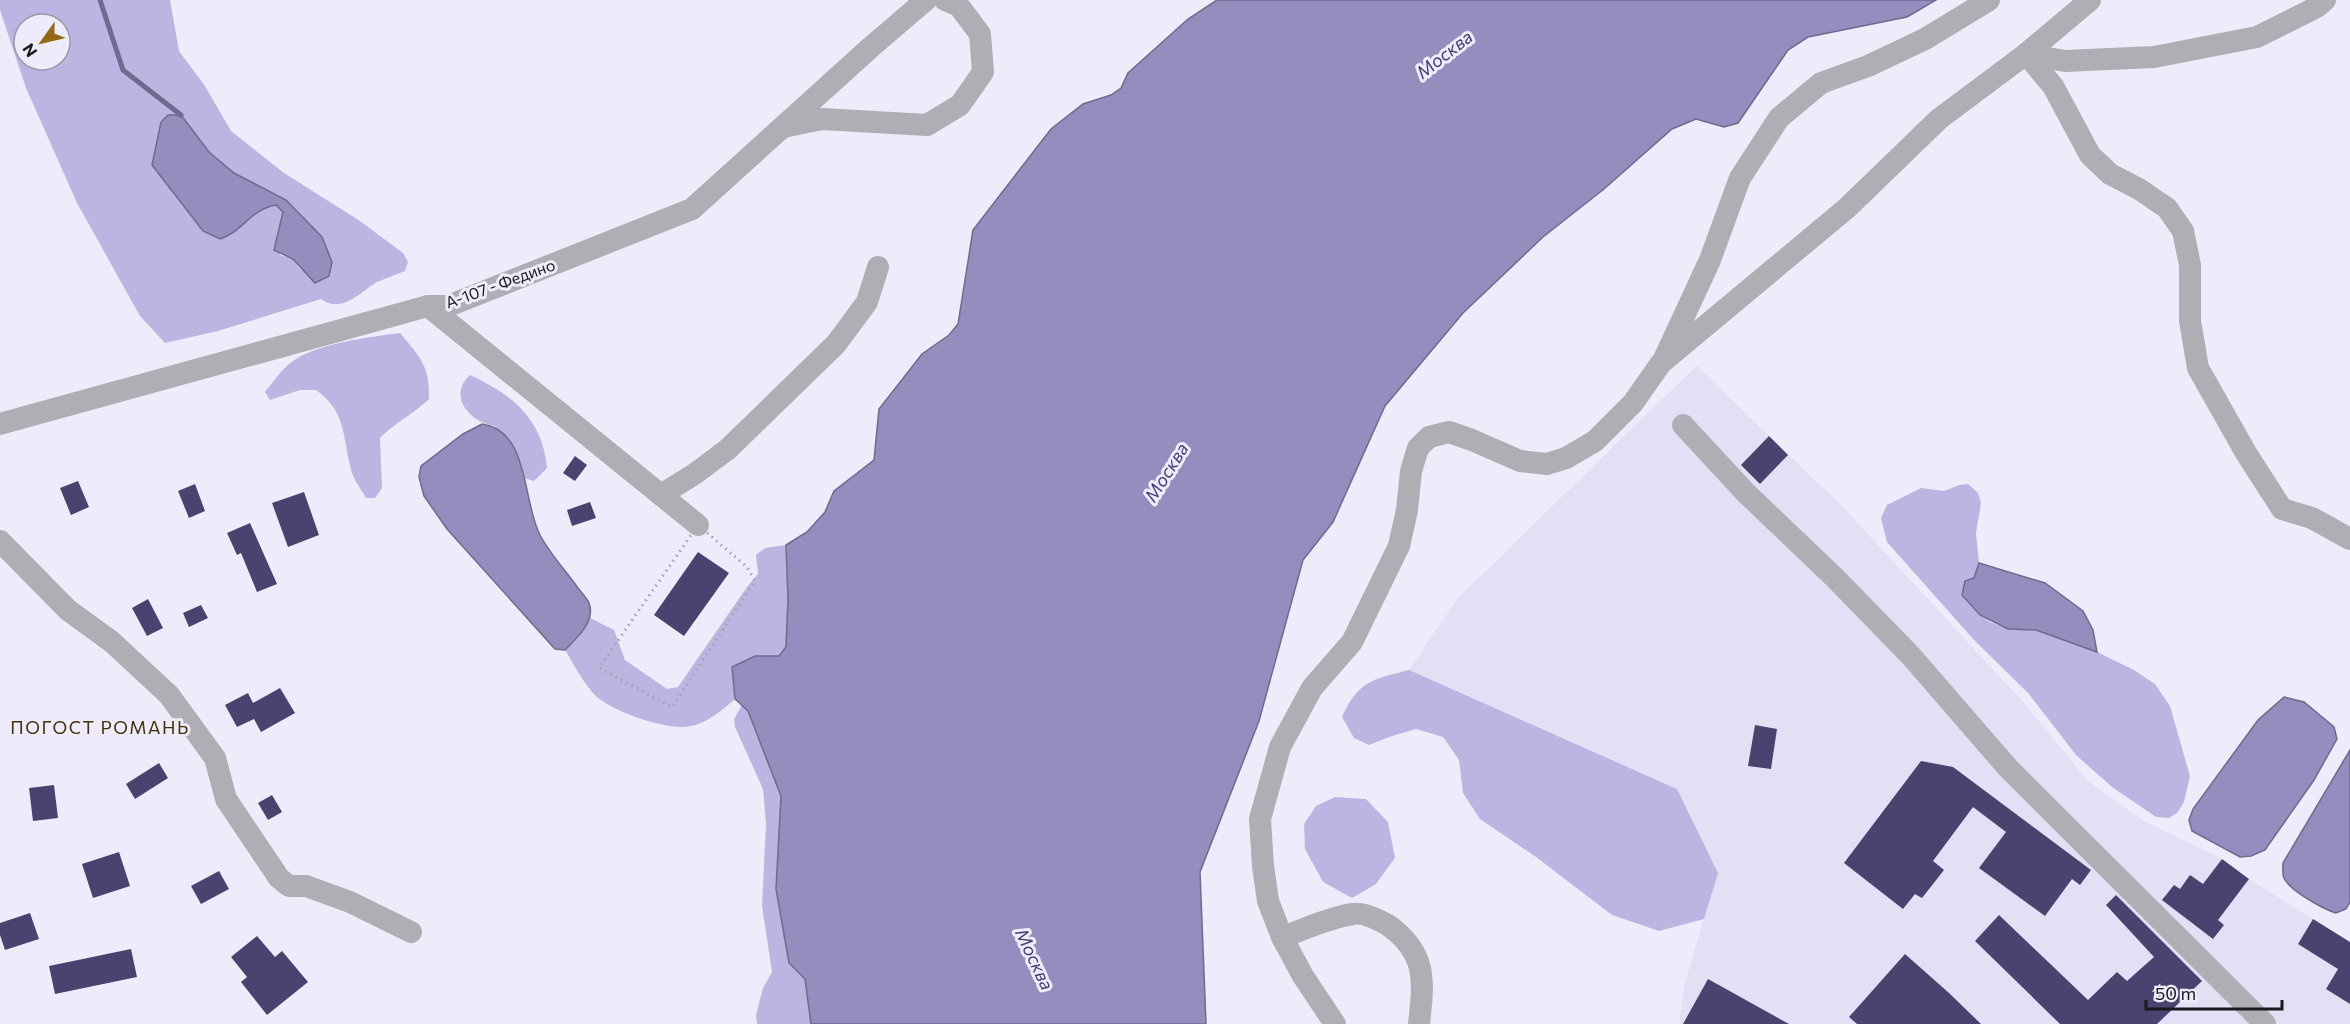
<svg xmlns="http://www.w3.org/2000/svg" width="2350" height="1024" font-family="Commissioner,sans-serif">
	<style>
		.built { fill: #e2e0f5 }
		.green { fill: #bbb6e1; fill-rule: evenodd }
		.water { fill: #948dbe; stroke: #6f6a8e; stroke-width: 1.5 }
		.lines { fill: none; stroke-linecap: round; stroke-linejoin: round }
		.stream { stroke: #6f6a8e; stroke-width: 5 }
		.building { fill: #4a436f }
		.path { stroke: #a2a1ac; stroke-width: 3; stroke-dasharray: 1.5 4.5; stroke-linecap: butt }
		.minor { stroke: #aeaeb4; stroke-width: 22 }
		.labels { text-anchor: middle; dominant-baseline: central; stroke-width: 6; stroke-linejoin: round; paint-order: stroke }
		.street-label { font-size: 16px; fill: #19191e; stroke: #eeecfb }
		.water-label { font-size: 18px; font-style: italic; fill: #453876; stroke: #eeecfb }
		.neighbourhood-label { font-size: 18px; letter-spacing: 1.5px; fill: #443109; stroke: #eeecfb }
	</style>
	<rect width="100%" height="100%" fill="#eeecfb"/>
	<!-- built -->
	<path class="built" d="M1697 366 1843 507 2025 704 2088 781 2142 820 2222 859 2249 879 2350 942V1024H1679L1685 983 1717 873 1409 670 1457 599 1660 401Z"/>
	<!-- green -->
	<g class="green">
		<path d="M0 0H170L179 51 205 86 231 131 284 173 360 221 403 253 408 262 405 271C396 275 386 278 377 282 359 293 342 314 321 299L218 331 165 343 140 316 77 203 26 88 0 10ZM24 24H60V60H24ZM181 115 209 152 234 173 259 187 305 221 322 237 300 269 293 259 280 255 277 235 284 212 276 205 262 208 238 229 203 231 152 166Z"/>
		<path d="M400 333C420 357 430 366 429 399 414 414 394 423 380 438L382 488 375 498H366C361 489 353 479 351 469 342 436 347 412 316 390H300L270 400 265 392C274 381 284 366 296 359 321 343 370 337 400 333Z"/>
		<path d="M470 375C512 394 543 420 547 468L534 481 524 478 523 471 494 426C470 422 447 396 470 375Z"/>
		<path d="M1968 484 1978 493 1981 503 1976 533 1979 563 1974 578 1962 595 1979 614 1990 622 2008 629 2036 630 2097 652 2134 670 2155 684 2170 706 2190 776 2184 802 2177 813 2169 818 2156 817 2112 787 2076 755 2029 694 1974 640 1887 542 1881 518 1887 505 1921 488 1944 491 1959 485Z"/>
		<path d="M786 545 788 599 786 647 779 656H755L732 667 735 699C720 712 704 726 683 727 661 728 607 710 593 693 582 680 574 665 565 650L579 637 590 618 614 630 625 660 667 689 678 687 747 587 758 574 756 555 765 548Z"/>
		<path d="M1409 670 1677 789 1718 873 1704 919 1659 931 1612 915 1536 857 1480 819 1463 793 1459 760 1443 737 1416 729 1392 736 1369 745 1354 738 1342 717C1358 681 1373 679 1409 670Z"/>
		<path d="M742 705 748 711 781 796 776 889 789 963 805 979 811 1024H757L756 1015 763 988 772 972 762 906 766 824 763 789 735 727 734 719Z"/>
		<path d="M1335 797 1366 799 1388 822 1395 858 1376 884 1352 898 1323 882 1305 849 1304 824 1316 806Z"/>
	</g>
	<!-- water -->
	<g class="water">
		<path d="M1217 0H1936L1907 17 1808 37 1788 50 1738 123 1724 127 1696 119 1672 129 1604 189 1543 237 1463 313 1385 406 1333 522 1303 560 1259 721 1200 872 1206 1024H811L805 979 789 963 776 889 781 796 748 711 735 699 732 667 755 656H779L786 647 788 599 786 545 807 532 825 512 834 491 874 460 879 409 922 354 949 335 958 324 973 230 1051 129 1083 104 1111 95 1121 88 1128 73 1188 19Z"/>
		<path d="M168 115H181L209 152 234 173 286 200 322 237 332 262 329 276 315 283 293 259 274 250 283 212 276 205C249 210 244 231 220 239L203 231 152 165 161 122Z"/>
		<path d="M482 424C530 431 522 501 540 535 550 554 566 571 578 588 581 592 587 598 589 603 596 621 577 638 565 650L555 649 447 529 424 496 419 477 421 466 463 434Z"/>
		<path d="M1979 563 2045 583 2083 611 2093 630 2097 652 2036 630 2008 629 1980 615 1962 595 1965 581 1974 578Z"/>
		<path d="M2284 697 2304 702 2334 727 2337 739 2314 780 2265 850 2251 856 2240 857 2192 831 2189 820 2193 809 2258 720Z"/>
		<path d="M2350 750V902L2346 909 2336 913C2323 909 2289 890 2284 878 2282 874 2283 867 2283 863Z"/>
	</g>
	<g class="lines">
		<!-- stream -->
		<path class="stream" d="M100 0 123 70 181 115"/>
	</g>
	<!-- building -->
	<g class="building">
		<path d="M1769 436 1788 455 1760 484 1741 465Z"/>
		<path d="M575 456 587 465 575 481 563 473Z"/>
		<path d="M78 481 89 507 71 515 60 488Z"/>
		<path d="M195 484 205 511 189 518 178 491Z"/>
		<path d="M304 492 319 535 288 547 272 503Z"/>
		<path d="M590 502 596 518 572 526 567 510Z"/>
		<path d="M250 523 277 584 257 592 241 553 237 555 227 533Z"/>
		<path d="M698 552 729 573 684 636 654 615Z"/>
		<path d="M148 599 163 628 147 636 132 608Z"/>
		<path d="M201 605 208 618 189 627 183 613Z"/>
		<path d="M280 688 295 713 261 732 254 719 237 727 225 705 248 693 253 703Z"/>
		<path d="M1755 725 1777 729 1771 769 1748 766Z"/>
		<path d="M1921 761 1953 767 2091 870 2080 885 2072 879 2045 916 1979 868 2006 832 1973 807 1933 861 1944 870 1922 898 1915 894 1903 909 1844 863Z"/>
		<path d="M159 763 168 778 135 799 126 784Z"/>
		<path d="M54 785 58 818 33 821 29 788Z"/>
		<path d="M272 795 282 812 268 820 258 803Z"/>
		<path d="M119 852 130 886 93 898 82 864Z"/>
		<path d="M2222 859 2249 879 2218 920 2224 925 2213 939 2162 900 2174 885 2180 889 2190 875 2203 884Z"/>
		<path d="M219 871 229 889 201 904 191 886Z"/>
		<path d="M2116 895 2202 981 2157 1024H2060L1975 941 1999 915 2088 1000 2117 972 2127 981 2154 957 2106 905Z"/>
		<path d="M30 913 39 939 5 950 0 935V923Z"/>
		<path d="M2313 919 2350 942V1004L2326 989 2338 969 2298 944Z"/>
		<path d="M257 936 275 957 282 951 308 982 267 1015 241 982 247 977 231 957Z"/>
		<path d="M131 949 137 977 55 994 49 966Z"/>
		<path d="M1905 954 1949 993 1981 1024H1857L1849 1017Z"/>
		<path d="M1708 979 1789 1024H1683Z"/>
	</g>
	<g class="lines">
		<!-- path -->
		<path class="path" d="M698 525 747 567 755 581 672 707 599 668Z"/>
		<!-- minor -->
		<g class="minor">
			<path d="M2026 54 2053 86 2090 155 2110 174 2139 189 2167 208 2183 231 2190 265V321L2198 368 2246 453 2282 509 2312 518 2350 539"/>
			<path d="M2026 54 2065 61 2154 57 2257 37 2317 7 2325 0"/>
			<path d="M783 127 822 119 927 125 960 105 983 72 980 34 959 6 945 0"/>
			<path d="M428 306 698 525"/>
			<path d="M1665 357 1710 260 1740 178 1779 118 1821 83 1868 66 1925 39 1989 0"/>
			<path d="M0 424 428 306H448L692 209 871 47 926 0"/>
			<path d="M1683 425 1746 493 1836 579 1911 656 2008 768 2265 1024"/>
			<path d="M661 495 696 473 728 449 836 344 867 302 878 267"/>
			<path d="M0 541 68 610 112 642 169 695 215 758 226 799 279 878 289 886H306L350 902 411 932"/>
			<path d="M1282 937C1303 930 1330 917 1353 914 1363 912 1379 920 1388 925 1427 953 1424 980 1419 1024"/>
			<path d="M1335 1024 1303 976 1282 937 1268 901 1263 866 1260 819 1280 747 1312 688 1352 642 1399 546 1407 510 1411 471 1418 448 1429 437 1449 432 1472 440 1520 461 1547 464 1566 458 1595 441 1633 403 1661 363 1847 208 1939 119 2026 54 2090 0"/>
		</g>
	</g>
	<g class="labels">
		<!-- street labels -->
		<g class="street-label">
			<text transform="translate(500 283) rotate(-20)">А-107 - Федино</text>
		</g>
		<!-- water labels -->
		<g class="water-label">
			<text transform="translate(1444 54) rotate(-38)">Москва</text>
			<text transform="translate(1166 472) rotate(-58)">Москва</text>
			<text transform="translate(1035 959) rotate(65)">Москва</text>
		</g>
		<!-- neighbourhood labels -->
		<g class="neighbourhood-label">
			<text x="100" y="727">ПОГОСТ РОМАНЬ</text>
		</g>
	</g>
	<!-- north arrow -->
	<g transform="translate(42 42) rotate(236)"><circle r="28" fill="#eeecfb" stroke="#9998a3" stroke-width="1.5"/>
	<path d="M0-4.5L10 22L0 15L-10 22Z" fill="#936a13"/>
	<text y="-9" font-size="16" font-weight="bold" text-anchor="middle" fill="#19191e">N</text>
	</g>
	<!-- scale -->
	<path d="M2146 1000v9h136v-9" fill="none" stroke="#19191e" stroke-width="3"/>
	<text x="2155" y="1000" font-size="18" fill="#19191e" stroke="#eeecfb" stroke-width="4.5" paint-order="stroke">50 m</text>
</svg>
